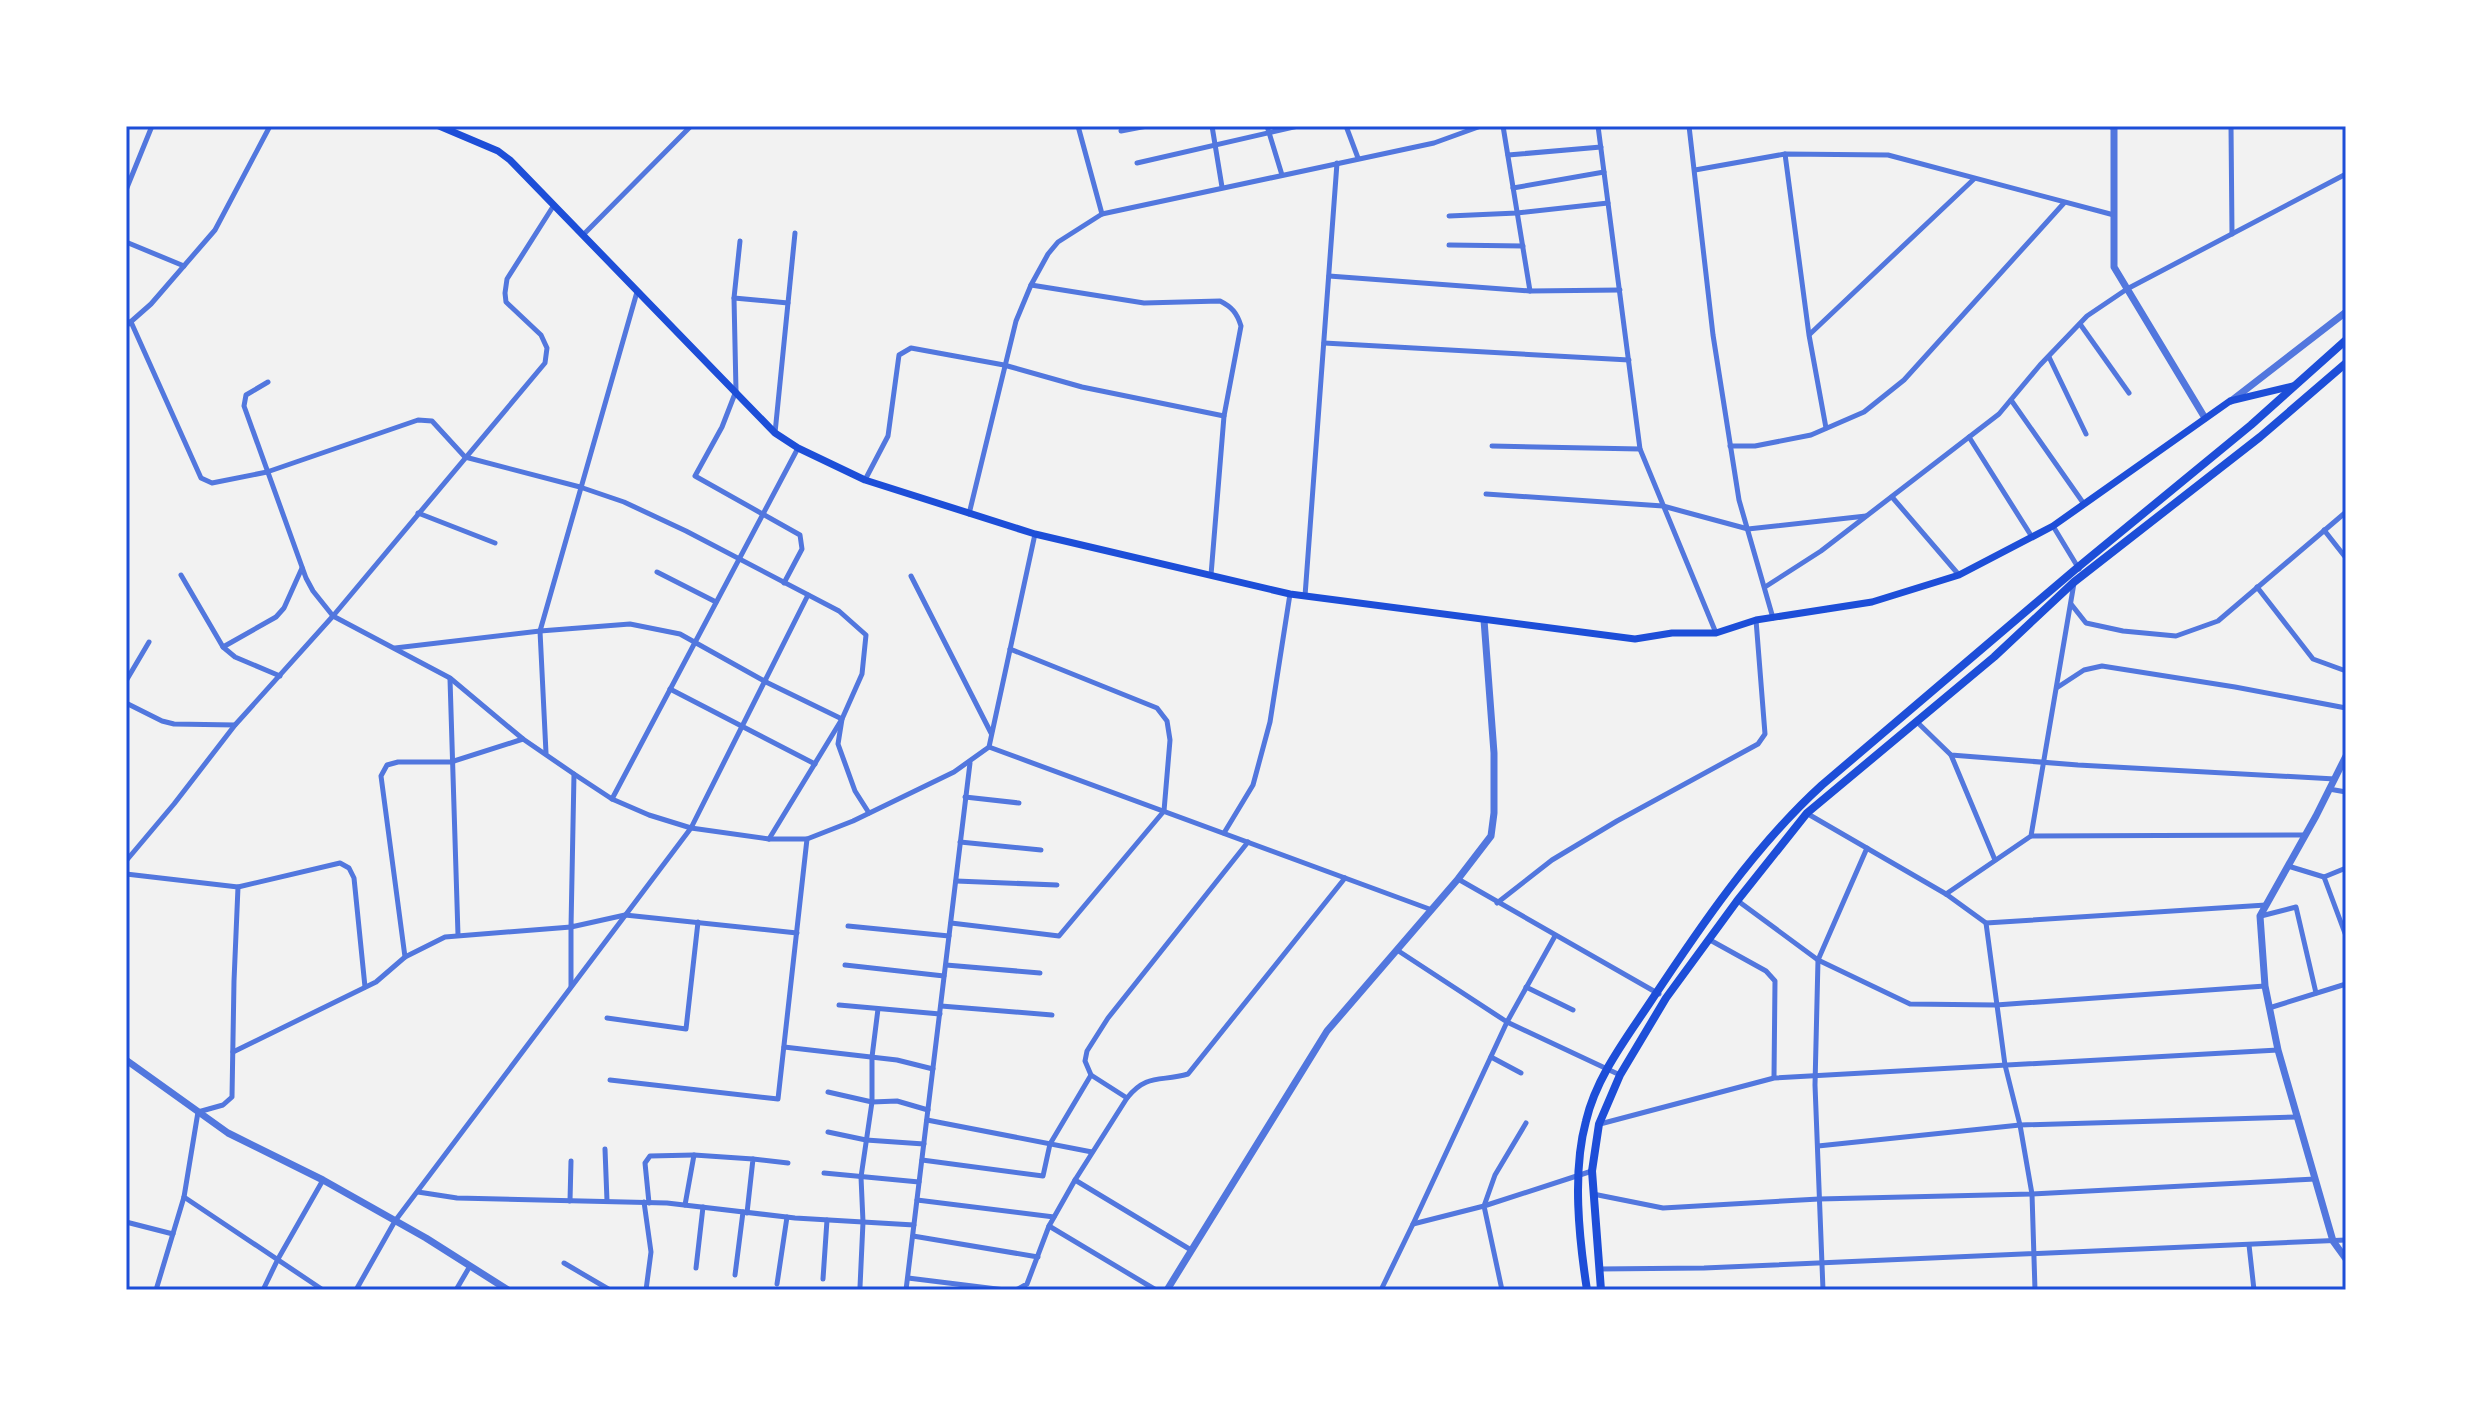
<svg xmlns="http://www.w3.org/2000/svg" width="2472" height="1416" font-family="Quicksand,sans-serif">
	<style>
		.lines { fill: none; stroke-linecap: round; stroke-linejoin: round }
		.minor { stroke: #5277de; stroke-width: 5 }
		.tertiary { stroke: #5277de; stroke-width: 7 }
		.secondary { stroke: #1d4ed8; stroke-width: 7 }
		.primary { stroke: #1d4ed8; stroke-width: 8 }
		.neatline { fill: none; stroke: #1d4ed8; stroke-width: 3 }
	</style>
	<rect width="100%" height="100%" fill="#f2f2f2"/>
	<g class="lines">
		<!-- minor -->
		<g class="minor">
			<path d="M1078 126 1102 214"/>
			<path d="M1212 126 1222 187"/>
			<path d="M1267 126 1282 175"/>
			<path d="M1346 126 1358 158"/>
			<path d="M1503 126 1530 291"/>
			<path d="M1598 126 1640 449 1716 633"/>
			<path d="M1689 126 1713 335 1739 500 1773 618"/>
			<path d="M2231 126 2232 234"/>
			<path d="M1121 131 1147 126"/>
			<path d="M1785 154 1809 335 1826 428"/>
			<path d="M1508 155 1601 147"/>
			<path d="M1137 163 1298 126"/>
			<path d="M1695 170 1785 154 1888 155 2114 215"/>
			<path d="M1513 188 1604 172"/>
			<path d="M126 190 152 126"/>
			<path d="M1449 216 1517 213 1608 203"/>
			<path d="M584 234 691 126"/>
			<path d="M740 241 734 298 736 391 722 427 695 476 800 535 802 549 784 583"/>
			<path d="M126 242 184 266"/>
			<path d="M1449 245 1523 246"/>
			<path d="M1329 276 1530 291 1620 290"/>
			<path d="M1031 285 1144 303 1220 301C1232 307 1237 313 1241 326L1224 416 1211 575"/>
			<path d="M734 298 788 303"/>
			<path d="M126 322H131L201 478 212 483 267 472 418 420 432 421 465 457 580 487 624 502 686 531 839 611 866 635 862 674 842 719 769 839"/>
			<path d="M2080 324 2129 393"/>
			<path d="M126 326 151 304 215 230 270 126"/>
			<path d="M1810 334 1974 179"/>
			<path d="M1324 343 1629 360"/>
			<path d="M2049 357 2086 434"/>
			<path d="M268 382 246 395 244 406 306 578 313 591 333 616 450 678 523 739 574 774 612 799 649 815 691 828 769 839H807L853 821 954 772 989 747 1035 534"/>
			<path d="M2011 400 2084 504"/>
			<path d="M775 433 795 233"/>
			<path d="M1969 437 2032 537"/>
			<path d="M1492 446 1640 449"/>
			<path d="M1730 446H1755L1811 435 1864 412 1904 380 2064 203"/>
			<path d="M865 480 888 436 899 355 911 348 1004 365 1082 387 1224 416"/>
			<path d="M1486 494 1663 506 1748 529 1866 516"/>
			<path d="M1892 497 1959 575"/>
			<path d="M418 513 495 543"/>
			<path d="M969 514 1016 321 1031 285 1048 254 1058 242 1102 214 1434 143 1481 126"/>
			<path d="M2053 526 2079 569"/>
			<path d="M2324 530 2346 558"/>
			<path d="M657 572 716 602"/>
			<path d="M181 575 223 647 235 657 280 676"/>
			<path d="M911 576 991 733"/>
			<path d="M1765 587 1821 551 1999 414 2040 365 2087 316 2127 289 2346 174"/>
			<path d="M2257 587 2313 659 2346 671"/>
			<path d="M1305 596 1337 163"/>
			<path d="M2071 604 2086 623 2123 631 2176 636 2218 621 2346 512"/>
			<path d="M223 647 276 617 284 608 302 568"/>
			<path d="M395 648 540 631 630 624 680 634 768 683 842 719 838 744 855 791 869 813"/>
			<path d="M450 679 458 935"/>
			<path d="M126 681 149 642"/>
			<path d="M2058 687 2084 670 2102 666 2235 687 2346 708"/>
			<path d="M670 689 815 764"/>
			<path d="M126 703 162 721 174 724 235 725"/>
			<path d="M1917 722 1951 755 2078 765 2335 779"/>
			<path d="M989 747 1432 910"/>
			<path d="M546 753 540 631 637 292"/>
			<path d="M1951 755 1995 860"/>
			<path d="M574 774 571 927 625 915 797 933"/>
			<path d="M2329 789 2346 792"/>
			<path d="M965 797 1019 803"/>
			<path d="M612 799 798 448"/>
			<path d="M1808 814 1946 894 1986 923 2266 905"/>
			<path d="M1224 833 1253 785 1270 722 1290 594"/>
			<path d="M2031 836 2305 835"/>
			<path d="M960 842 1041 850"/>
			<path d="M126 861 174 804 235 725 333 616 545 363 547 348 541 335 506 302 505 293 507 279 554 205"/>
			<path d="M2288 866 2324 877 2346 868"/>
			<path d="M126 874 238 887 234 981 232 1097 223 1105 198 1112 184 1197 156 1290"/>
			<path d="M2324 877 2346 936"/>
			<path d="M1458 879 1659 994"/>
			<path d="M956 881 1057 885"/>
			<path d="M238 887 340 863 349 868 354 878 365 987"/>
			<path d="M1946 894 2031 836 2074 583"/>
			<path d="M1738 901 1818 960 1910 1004 1996 1005 2265 986"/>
			<path d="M1497 903 1552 860 1617 821 1758 744 1765 734 1756 620"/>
			<path d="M2261 916 2296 907 2316 993"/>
			<path d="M951 923 1059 936 1164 811 1170 740 1167 721 1157 708 1010 649"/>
			<path d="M1986 923 2005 1065 2020 1125 2032 1194 2035 1290"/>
			<path d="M848 926 949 936"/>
			<path d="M1555 936 1507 1022 1620 1075"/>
			<path d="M1710 940 1766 971 1775 981 1774 1077"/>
			<path d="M1397 950 1507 1022 1413 1224"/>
			<path d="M405 957 445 937 571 927V986"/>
			<path d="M845 965 944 976"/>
			<path d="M946 965 1040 973"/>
			<path d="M1526 987 1573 1010"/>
			<path d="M839 1005 940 1014"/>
			<path d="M941 1006 1052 1015"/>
			<path d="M2269 1008 2346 984"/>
			<path d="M607 1018 686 1029 698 922"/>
			<path d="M784 1047 897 1060 933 1069"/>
			<path d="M233 1052 376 982 405 957 381 776 387 765 398 762H451L523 739"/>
			<path d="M1491 1057 1521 1073"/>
			<path d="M1091 1075 1085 1061 1087 1051 1108 1018 1248 842"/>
			<path d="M610 1080 778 1099 807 839"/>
			<path d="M828 1092 872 1102 897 1101 928 1110"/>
			<path d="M1127 1098C1147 1073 1161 1082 1188 1074L1345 878"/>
			<path d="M927 1120 1092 1152"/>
			<path d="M1600 1124 1774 1078 2278 1050"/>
			<path d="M828 1132 866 1140 924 1144"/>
			<path d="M1818 1146 2020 1125 2298 1117"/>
			<path d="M605 1149 607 1201"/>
			<path d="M753 1159 788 1163"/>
			<path d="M922 1160 1043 1176 1050 1144 1091 1075 1127 1098 1075 1180 1049 1226 1027 1284 1016 1290"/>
			<path d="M824 1173 919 1182"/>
			<path d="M1075 1180 1191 1250"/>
			<path d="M418 1192 457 1198 667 1203 795 1218 914 1225"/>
			<path d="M1593 1194 1663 1208 1819 1199 2032 1194 2315 1179"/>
			<path d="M184 1197 323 1290"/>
			<path d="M917 1200 1054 1217"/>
			<path d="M570 1201 571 1161"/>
			<path d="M644 1202 651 1252 646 1290"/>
			<path d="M649 1203 645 1163 650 1156 694 1155"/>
			<path d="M685 1205 694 1155 753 1159 747 1213"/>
			<path d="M126 1222 173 1234"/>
			<path d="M1049 1226 1156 1290"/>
			<path d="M913 1236 1038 1257"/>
			<path d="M2249 1245 2254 1290"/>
			<path d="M564 1263 610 1290"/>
			<path d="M696 1268 703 1207"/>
			<path d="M1599 1269 1704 1268 2346 1240"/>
			<path d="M735 1275 743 1212"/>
			<path d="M908 1278 1005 1290"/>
			<path d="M823 1279 827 1220"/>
			<path d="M777 1284 787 1217"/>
			<path d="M860 1287 863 1222 861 1177 872 1102V1057L878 1009"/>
			<path d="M263 1290 278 1259 323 1180"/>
			<path d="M356 1290 395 1221 691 828 808 595"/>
			<path d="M456 1290 470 1266"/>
			<path d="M906 1290 970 763"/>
			<path d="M1381 1290 1413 1224 1484 1206 1495 1175 1526 1123"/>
			<path d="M1502 1290 1484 1206 1592 1171"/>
			<path d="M1823 1290 1815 1085 1818 960 1867 848"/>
		</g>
		<!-- tertiary -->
		<g class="tertiary">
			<path d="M2111 126 2114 127V267L2205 418"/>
			<path d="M2231 401 2346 312"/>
			<path d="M2346 756 2316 816 2260 916 2265 986 2278 1050 2333 1241 2346 1259"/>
			<path d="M126 1060 228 1133 323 1180 426 1238 508 1290"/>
			<path d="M1167 1290 1327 1031 1458 879 1491 836 1494 813V753L1484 620"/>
		</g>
		<!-- secondary -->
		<path class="secondary" d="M439 126 498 151 510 160 775 433 798 448 865 480 1035 534 1290 594 1635 639 1672 633H1716L1756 620 1872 602 1959 575 2053 526 2230 401 2293 386"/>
		<!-- primary -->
		<g class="primary">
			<path d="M1587 1290C1579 1238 1572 1172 1586 1121 1596 1078 1625 1040 1649 1004 1700 927 1754 847 1822 785L2077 568 2251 425 2346 340"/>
			<path d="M1601 1290 1592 1171 1599 1124 1620 1075 1666 998 1737 901 1807 813 1994 657 2074 582 2260 437 2346 363"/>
		</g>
	</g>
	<!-- border -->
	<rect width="2472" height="1416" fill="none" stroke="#ffffff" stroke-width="256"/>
	<rect x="128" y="128" width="2216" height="1160" class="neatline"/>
</svg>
